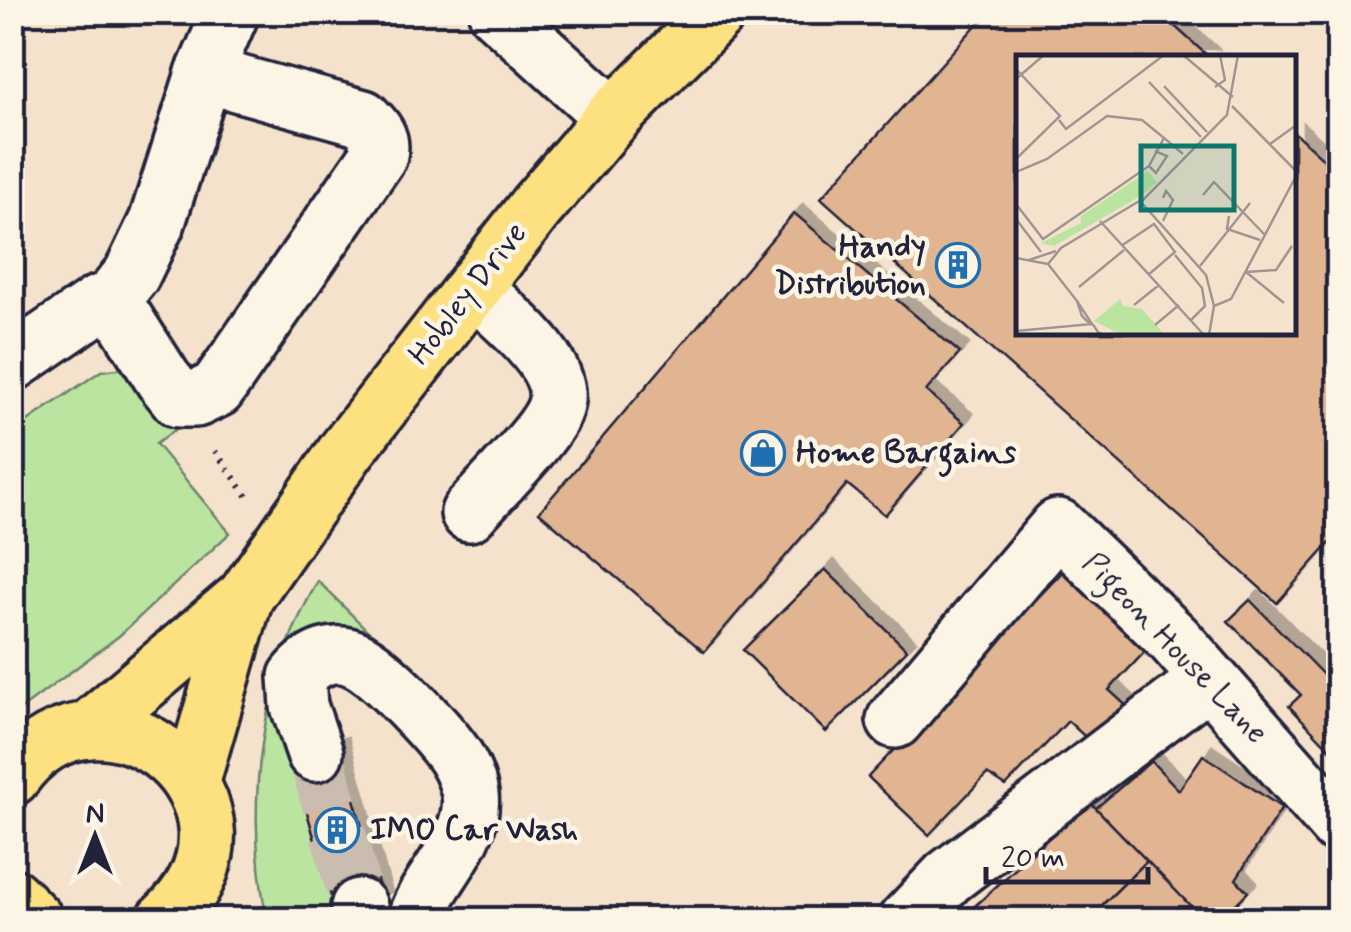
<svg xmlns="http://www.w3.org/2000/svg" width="1351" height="932" font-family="Mynerve,sans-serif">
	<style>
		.green { fill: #bae4a0; stroke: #6e836e; stroke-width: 2.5 }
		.building { fill: #e2b592; stroke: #22223b; stroke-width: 2.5; filter: url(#shadow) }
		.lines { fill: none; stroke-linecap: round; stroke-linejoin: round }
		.minor-tunnel { stroke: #cabcaf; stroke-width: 55; stroke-dasharray: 55 28; stroke-linecap: butt }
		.minor-casing { stroke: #22223b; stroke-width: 62 }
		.major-casing { stroke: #22223b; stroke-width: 62 }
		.path { stroke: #22223b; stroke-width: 6; stroke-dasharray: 2.5 8; stroke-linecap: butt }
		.minor { stroke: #fcf5e5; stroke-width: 55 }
		.major { stroke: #fde080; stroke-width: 55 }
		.labels { text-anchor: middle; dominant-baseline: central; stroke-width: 9; stroke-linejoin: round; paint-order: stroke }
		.poi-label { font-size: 32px; font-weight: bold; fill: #22223b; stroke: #fcf5e5; text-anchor: start }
		.street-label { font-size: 32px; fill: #22223b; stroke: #fcf5e5 }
		.inset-road { fill: none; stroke: #a09592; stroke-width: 2.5 }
		.view { fill: #0f766e; fill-opacity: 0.15; stroke: #0f766e; stroke-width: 5 }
		.inset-edge { fill: none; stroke: #22223b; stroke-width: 5 }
	</style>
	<defs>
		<filter id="shadow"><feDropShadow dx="9" dy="-9" stdDeviation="0" flood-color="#0004"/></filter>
	</defs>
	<rect width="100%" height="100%" fill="#f4e2cc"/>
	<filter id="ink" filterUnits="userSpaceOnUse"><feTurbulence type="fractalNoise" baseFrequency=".01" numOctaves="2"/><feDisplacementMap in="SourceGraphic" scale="20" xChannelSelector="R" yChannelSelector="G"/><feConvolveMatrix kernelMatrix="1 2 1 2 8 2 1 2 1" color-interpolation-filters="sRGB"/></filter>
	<g filter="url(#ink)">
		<!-- green -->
		<g class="green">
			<path d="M125 368 183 408 177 428 156 444 230 533 119 636 13 715V431L101 371Z"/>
			<path d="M318 581 394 657 327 639 292 759 337 919 267 920C244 806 259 683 318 581Z"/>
		</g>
		<!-- building -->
		<g class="building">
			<path d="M988 12H1159L1210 58H1018V332H1294V132L1338 172V534L1277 603 821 198Z"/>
			<path d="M794 213 960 353 926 391 964 423 885 515 847 484 704 652 539 512Z"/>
			<path d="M1068 566 1151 645 1109 690 1131 710 1096 747 1068 721 1006 786 987 774 929 835 868 777Z"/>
			<path d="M825 569 907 650 826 732 743 650Z"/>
			<path d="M1250 600 1338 690V757L1289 706 1301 695 1228 621Z"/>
			<path d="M339 746 383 901 336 914 292 759Z"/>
			<path d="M1203 755 1282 808 1236 879 1248 892 1220 920H1204L1096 808 1151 761 1179 790Z"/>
			<path d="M1089 801 1147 861 1087 920H960Z"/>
			<path d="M1147 861 1204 920H1087Z"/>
		</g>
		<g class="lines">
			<!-- minor-tunnel -->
			<path class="minor-tunnel" d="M315 753 359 907"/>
			<defs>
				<g id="minor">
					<path d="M497 12 613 117"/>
					<path d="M112 299 163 379 179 399H196L217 389 379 155C383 138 374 129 363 118L204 74"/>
					<path d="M12 363 98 304 112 299 132 274 157 222 204 74 231 12"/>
					<path d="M469 513C489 490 544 436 554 411 573 368 500 313 473 288"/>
					<path d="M895 720 1058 527 1174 639 1338 825"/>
					<path d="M315 753 299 706 297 677C312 658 336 648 358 660 381 671 442 736 456 758 462 768 468 783 470 794 476 841 428 878 415 920"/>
					<path d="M359 907 362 920"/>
					<path d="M907 920 948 877 1209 679"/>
				</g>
				<g id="major">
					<path d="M88 730 245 597 347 450 536 207 613 117 718 12"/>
					<path d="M12 777C104 650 289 807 165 920"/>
					<path d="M191 784 244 600"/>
					<path d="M12 897 35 920"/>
				</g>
			</defs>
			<!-- minor casing -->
			<use href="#minor" class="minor-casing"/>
			<!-- major casing -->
			<use href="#major" class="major-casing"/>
			<!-- path -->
			<path class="path" d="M215 451 248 497"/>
			<!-- minor -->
			<use href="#minor" class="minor"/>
			<!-- major -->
			<use href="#major" class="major"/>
		</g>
	</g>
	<!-- icons -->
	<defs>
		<symbol id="building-ring" viewBox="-11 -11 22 22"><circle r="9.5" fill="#fcf5e5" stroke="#1f6fb2" stroke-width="1.5"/><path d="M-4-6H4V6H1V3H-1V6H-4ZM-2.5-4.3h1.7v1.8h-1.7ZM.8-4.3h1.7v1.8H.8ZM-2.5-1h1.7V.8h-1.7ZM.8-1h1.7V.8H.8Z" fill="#1f6fb2"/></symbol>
		<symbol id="shop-ring" viewBox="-11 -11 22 22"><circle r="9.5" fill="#fcf5e5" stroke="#1f6fb2" stroke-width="1.5"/><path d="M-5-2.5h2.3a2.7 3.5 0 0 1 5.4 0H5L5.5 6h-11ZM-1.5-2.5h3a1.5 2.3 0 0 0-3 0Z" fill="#1f6fb2"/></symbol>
	</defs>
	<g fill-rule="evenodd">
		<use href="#building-ring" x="933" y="240" width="50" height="50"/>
		<use href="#shop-ring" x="738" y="428" width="50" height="50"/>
		<use href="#building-ring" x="312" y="805" width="50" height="50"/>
	</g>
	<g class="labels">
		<!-- poi labels -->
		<g class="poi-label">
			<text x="926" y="247" text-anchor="end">Handy<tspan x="926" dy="37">Distribution</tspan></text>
			<text x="796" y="453">Home Bargains</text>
			<text x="370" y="830">IMO Car Wash</text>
		</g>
		<!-- street labels -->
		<g class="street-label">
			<text transform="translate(468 294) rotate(-52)">Hobley Drive</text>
			<text transform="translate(1175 648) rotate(46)">Pigeon House Lane</text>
		</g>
	</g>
	<!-- overview -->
	<g transform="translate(1016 55)">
		<rect width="280" height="280" fill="#f4e2cc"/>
		<path d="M132 116 141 127 126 140 38 191 25 188 65 168V161ZM104 244 107 251 126 254 149 280H106L78 266Z" fill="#bae4a0"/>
		<path class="inset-road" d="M167 0 217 42M0 14 44 61 0 104M0 24 28 0M133 27 185 82M148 31 191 77M199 32 209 25 204 0M216 51 280 116M43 65 50 74 148 0M254 89 279 71M133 111 140 118 151 101 139 96M0 117 31 104 91 61 126 65 148 83M187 140 198 127 248 179M147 143 150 136 157 145 147 166M0 149 27 184 133 111 148 83 167 99M213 161 211 174 244 185M0 164 25 197M84 166 188 280M105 191 138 169 159 197 132 220M159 200 186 233 189 251 175 265M0 203 32 209M10 206 40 196M32 209 45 193 125 145M32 209 61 246M184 211 234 148M230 217 260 215 276 191M230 217 268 248M63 232 108 195M118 250 143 230M198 251 215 244 279 123M139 270 163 250M0 276 76 269 61 246 66 261 71 266 76 269 78 271 82 277 88 280M193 280 198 251 190 220 125 147 211 60 222 0"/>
		<path class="view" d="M125 91H218V155H125Z"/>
		<rect width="280" height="280" class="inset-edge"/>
	</g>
	<!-- margin -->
	<rect width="1351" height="932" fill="none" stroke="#fcf5e5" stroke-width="50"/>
	<rect x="25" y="25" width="1301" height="882" fill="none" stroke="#22223b" stroke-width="4" filter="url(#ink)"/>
	<!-- north arrow -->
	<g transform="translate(95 837)" stroke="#fcf5e5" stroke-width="8" paint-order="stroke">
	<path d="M0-8L18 38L0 25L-18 38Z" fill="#22223b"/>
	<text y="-15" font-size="28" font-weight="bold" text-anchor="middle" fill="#22223b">N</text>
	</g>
	<!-- scale -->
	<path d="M986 867v15h162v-15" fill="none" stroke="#22223b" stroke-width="5"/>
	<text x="1001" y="867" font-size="30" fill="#22223b" stroke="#fcf5e5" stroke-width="8" paint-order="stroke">20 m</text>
</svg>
